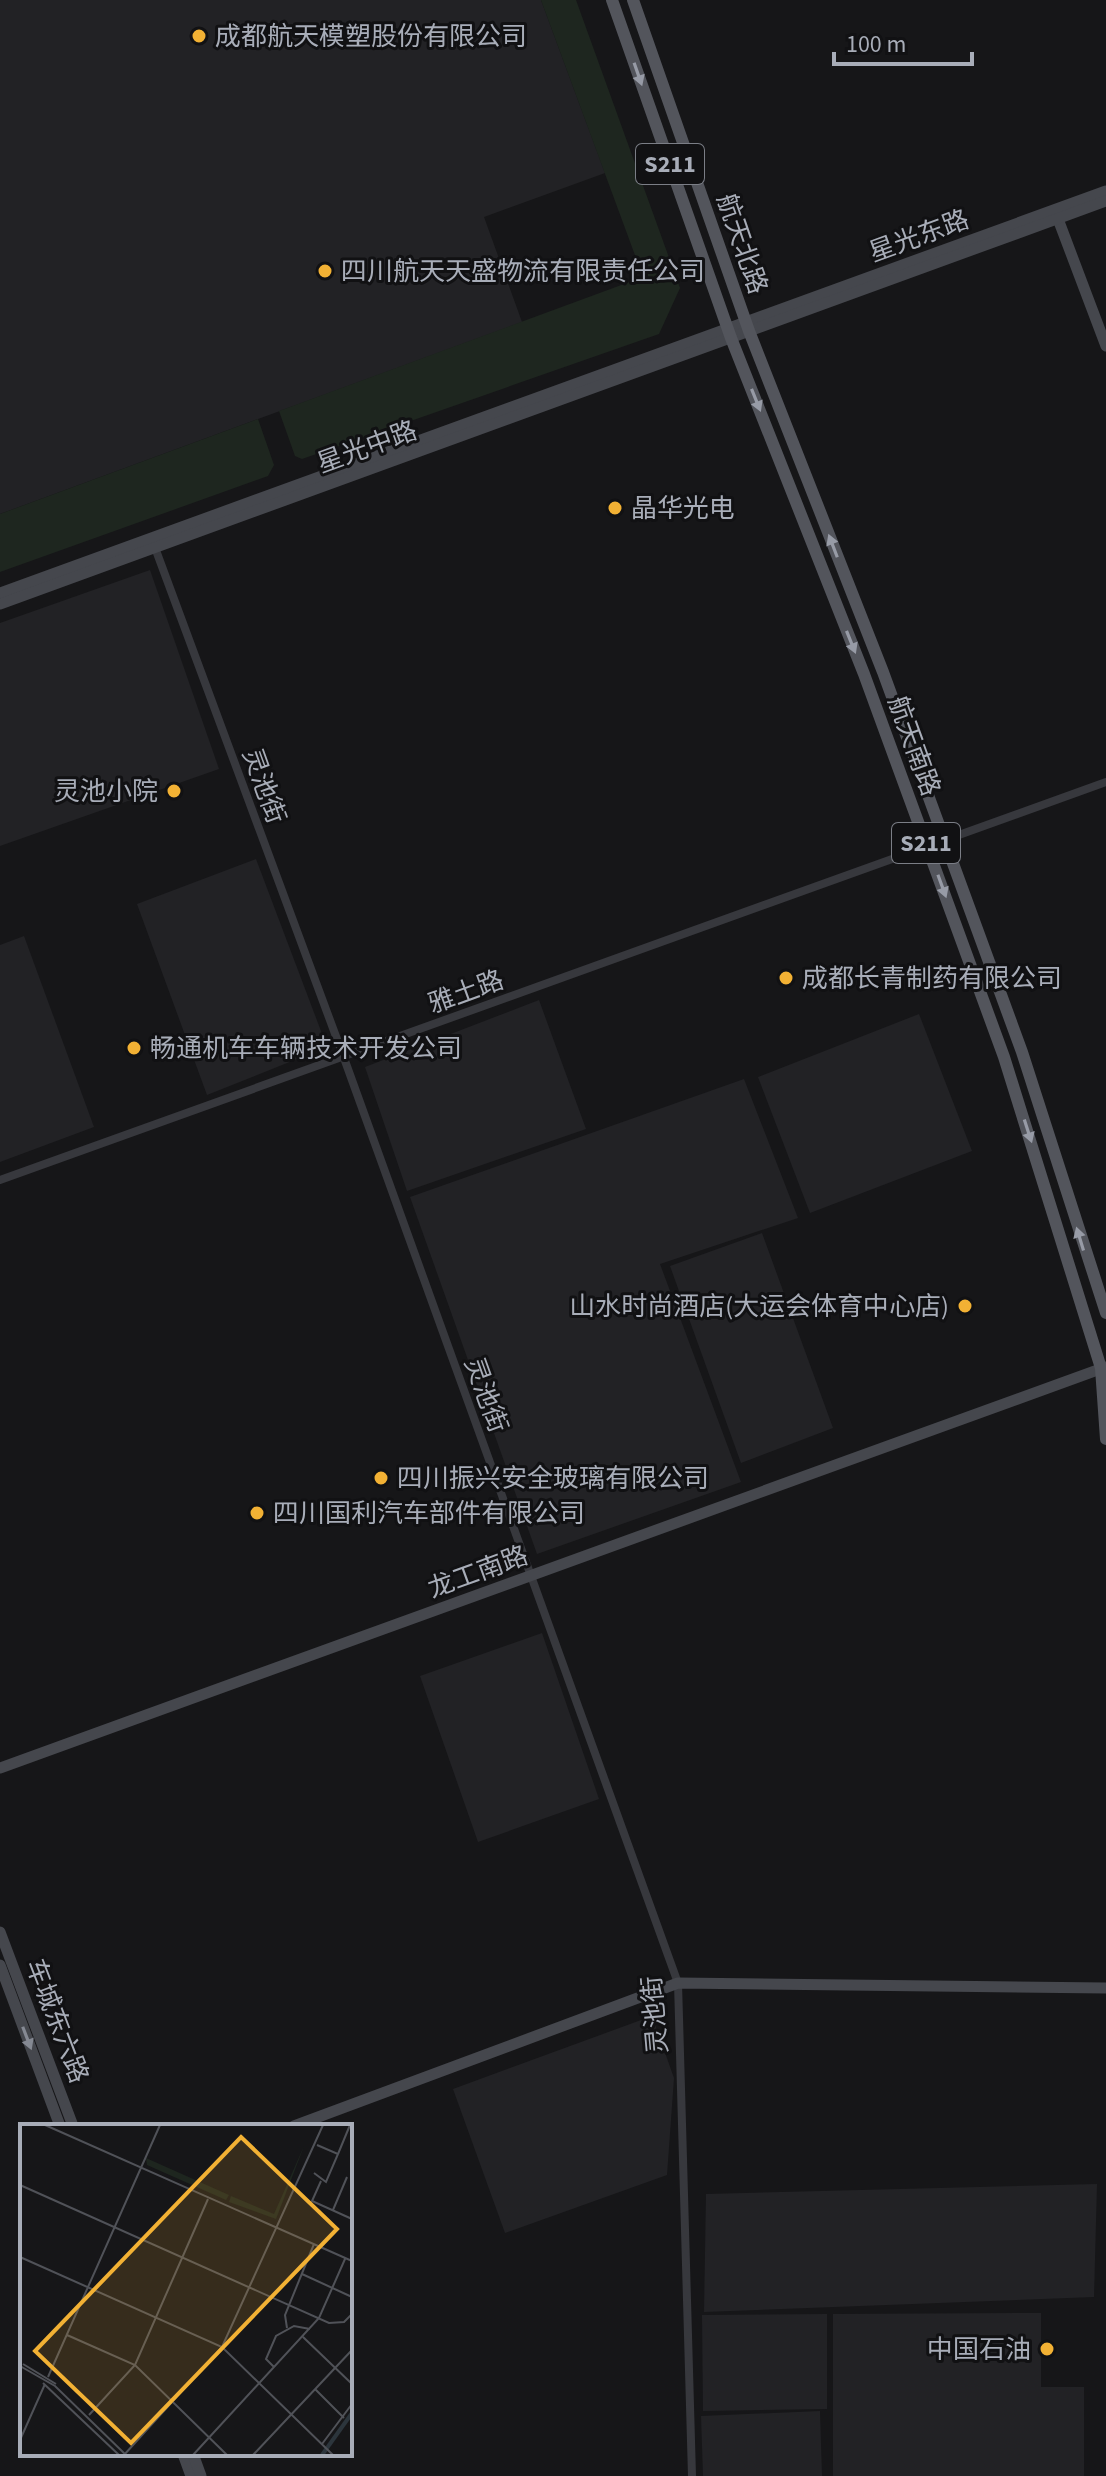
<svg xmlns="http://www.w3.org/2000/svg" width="1106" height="2476" font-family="'Source Sans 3','Noto Sans SC',sans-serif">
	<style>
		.built { fill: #222225 }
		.green { fill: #1e261f }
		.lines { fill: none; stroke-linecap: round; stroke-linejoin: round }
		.street { stroke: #37383d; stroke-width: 8 }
		.secondary { stroke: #45474d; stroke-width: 11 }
		.primary { stroke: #53555c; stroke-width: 12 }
		.oneway { fill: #979ba6 }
		.oneway2 { fill: #858993 }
		.poi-dot { fill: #f2b134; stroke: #111113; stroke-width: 3 }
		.labels { text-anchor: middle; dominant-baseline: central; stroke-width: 6; stroke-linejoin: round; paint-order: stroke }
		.shield { fill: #111113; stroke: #7b7e86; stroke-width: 2 }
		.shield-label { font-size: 24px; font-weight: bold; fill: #a8adb8 }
		.poi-label { font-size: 26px; fill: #a8adb8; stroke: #111113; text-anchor: start }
		.street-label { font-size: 26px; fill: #a8adb8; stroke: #111113 }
		.inset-river { fill: none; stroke: #2c353c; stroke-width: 4 }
		.inset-road { fill: none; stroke: #505258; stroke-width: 2 }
		.view { fill: #f2b134; fill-opacity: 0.15; stroke: #f2b134; stroke-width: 4 }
		.inset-edge { fill: none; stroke: #a8adb8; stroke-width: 4 }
	</style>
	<rect width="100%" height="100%" fill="#161618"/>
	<!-- built -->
	<g class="built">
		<path d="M0 0H541L605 173 484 217 522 322 0 514Z"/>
		<path d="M150 570 219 769 0 846V623Z"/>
		<path d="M256 859 327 1047 207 1095 137 904Z"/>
		<path d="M24 936 94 1127 0 1162V945Z"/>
		<path d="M539 1000 586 1129 407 1191 365 1067Z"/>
		<path d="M919 1014 972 1151 810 1213 758 1077Z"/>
		<path d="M744 1079 798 1218 660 1264 741 1482 537 1554 410 1197Z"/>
		<path d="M762 1233 833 1428 741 1463 670 1266Z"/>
		<path d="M542 1633 599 1799 478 1842 420 1676Z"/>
		<path d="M652 2016 674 2078 667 2175 505 2233 453 2089Z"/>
		<path d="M1097 2184 1094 2297 704 2312 706 2194Z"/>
		<path d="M1041 2313V2387H1084V2476H833V2314Z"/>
		<path d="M827 2314V2409L703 2411 702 2315Z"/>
		<path d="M820 2411 822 2476H703L701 2416Z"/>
	</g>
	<!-- green -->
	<g class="green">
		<path d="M541 0H576L680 288 659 334 302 459 295 456 279 411 643 277Z"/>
		<path d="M258 419 274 465 268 476 0 572V514Z"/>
	</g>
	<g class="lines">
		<!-- street -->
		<g class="street">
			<path d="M154 545 344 1058 678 1983 692 2476"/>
			<path d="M0 1180 1106 782"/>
		</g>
		<!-- secondary -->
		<g class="secondary">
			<path d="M1058 219 1106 346"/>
			<path d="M0 593 1106 191"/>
			<path d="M0 604 1106 201"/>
			<path d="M0 1768 1106 1367"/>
			<path d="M0 1932 73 2126"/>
			<path d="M0 1965 60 2126"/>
			<path d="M294 2126 678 1983 1106 1988"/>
			<path d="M183 2454 191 2476"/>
			<path d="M193 2454 201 2476"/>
		</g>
		<!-- primary -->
		<g class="primary">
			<path d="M612 0 731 338 864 674 1004 1057 1101 1368 1106 1439"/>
			<path d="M633 0 749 331 883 672 1022 1052 1106 1313"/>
		</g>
	</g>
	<!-- one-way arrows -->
	<defs><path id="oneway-solid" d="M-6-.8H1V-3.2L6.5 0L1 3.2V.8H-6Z" transform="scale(2)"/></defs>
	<g class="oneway">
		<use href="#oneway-solid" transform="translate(638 74) rotate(71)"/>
		<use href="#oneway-solid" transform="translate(756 400) rotate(68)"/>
		<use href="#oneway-solid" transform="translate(833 546) rotate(-111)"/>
		<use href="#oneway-solid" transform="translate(851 642) rotate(68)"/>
		<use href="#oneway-solid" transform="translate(942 886) rotate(70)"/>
		<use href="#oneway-solid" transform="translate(1028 1131) rotate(72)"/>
		<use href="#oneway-solid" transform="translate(1080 1239) rotate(-107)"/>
	</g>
	<use class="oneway2" href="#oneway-solid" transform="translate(27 2038) rotate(69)"/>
	<!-- markers -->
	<g class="poi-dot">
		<circle cx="199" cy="36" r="8"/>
		<circle cx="325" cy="271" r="8"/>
		<circle cx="615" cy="508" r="8"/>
		<circle cx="174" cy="791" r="8"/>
		<circle cx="786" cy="978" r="8"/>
		<circle cx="134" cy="1048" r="8"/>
		<circle cx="965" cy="1306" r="8"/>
		<circle cx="381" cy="1478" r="8"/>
		<circle cx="257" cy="1513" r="8"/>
		<circle cx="1047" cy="2349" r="8"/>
	</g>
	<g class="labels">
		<!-- shield labels -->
		<g class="shield">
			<rect x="636" y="144" width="68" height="40" rx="6"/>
			<rect x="892" y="823" width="68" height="40" rx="6"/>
		</g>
		<g class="shield-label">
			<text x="670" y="164">S211</text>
			<text x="926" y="843">S211</text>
		</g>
		<!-- poi labels -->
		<g class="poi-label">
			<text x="215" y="36">成都航天模塑股份有限公司</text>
			<text x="341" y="271">四川航天天盛物流有限责任公司</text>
			<text x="631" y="508">晶华光电</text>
			<text x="158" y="791" text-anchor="end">灵池小院</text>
			<text x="802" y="978">成都长青制药有限公司</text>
			<text x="150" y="1048">畅通机车车辆技术开发公司</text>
			<text x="949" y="1306" text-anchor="end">山水时尚酒店(大运会体育中心店)</text>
			<text x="397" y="1478">四川振兴安全玻璃有限公司</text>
			<text x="273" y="1513">四川国利汽车部件有限公司</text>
			<text x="1031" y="2349" text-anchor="end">中国石油</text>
		</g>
		<!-- street labels -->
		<g class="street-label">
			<text transform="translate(919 236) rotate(-20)">星光东路</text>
			<text transform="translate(742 244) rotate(71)">航天北路</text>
			<text transform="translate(367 447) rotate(-20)">星光中路</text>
			<text transform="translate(914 746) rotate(70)">航天南路</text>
			<text transform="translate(264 786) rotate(70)">灵池街</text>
			<text transform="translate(466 992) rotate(-20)">雅土路</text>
			<text transform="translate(486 1395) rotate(70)">灵池街</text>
			<text transform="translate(478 1572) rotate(-20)">龙工南路</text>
			<text transform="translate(655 2015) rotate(-95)">灵池街</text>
			<text transform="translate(57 2021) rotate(69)">车城东六路</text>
		</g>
	</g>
	<!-- overview -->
	<g transform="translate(20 2124)">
		<rect width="332" height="332" fill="#161618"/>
		<path d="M284 22 256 95 209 78 211 72 254 90ZM126 34 209 71 206 76 127 41Z" fill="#1e261f"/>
		<path class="inset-river" d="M302 331 332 289"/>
		<path class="inset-road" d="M25 1 332 137M318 30 330 1M294 49 306 58 318 30 297 21M301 57 292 77 332 95M0 61 309 199 324 198 332 190M313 86 327 53M0 133 202 223 313 331M282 150 332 173M267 204 265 191 294 120M47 211 115 241 207 331M283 213 332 260M3 240 36 260M0 242 35 262 106 331M254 243 246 235 256 212 274 202 290 205M28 253 140 1M23 259 99 331M295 265 324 294M69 291 115 241 188 75M0 316 25 260M302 320 332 280M104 331 202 223 303 1M173 331 299 194 325 135M233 331 332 226"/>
		<path class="view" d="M221 13 317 105 111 319 15 227Z"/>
		<rect width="332" height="332" class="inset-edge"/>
	</g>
	<!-- scale -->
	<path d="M834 52v12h138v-12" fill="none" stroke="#a8adb8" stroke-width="4"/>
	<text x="846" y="52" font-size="24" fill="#a8adb8" stroke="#111113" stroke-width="6" paint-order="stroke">100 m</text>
</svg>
